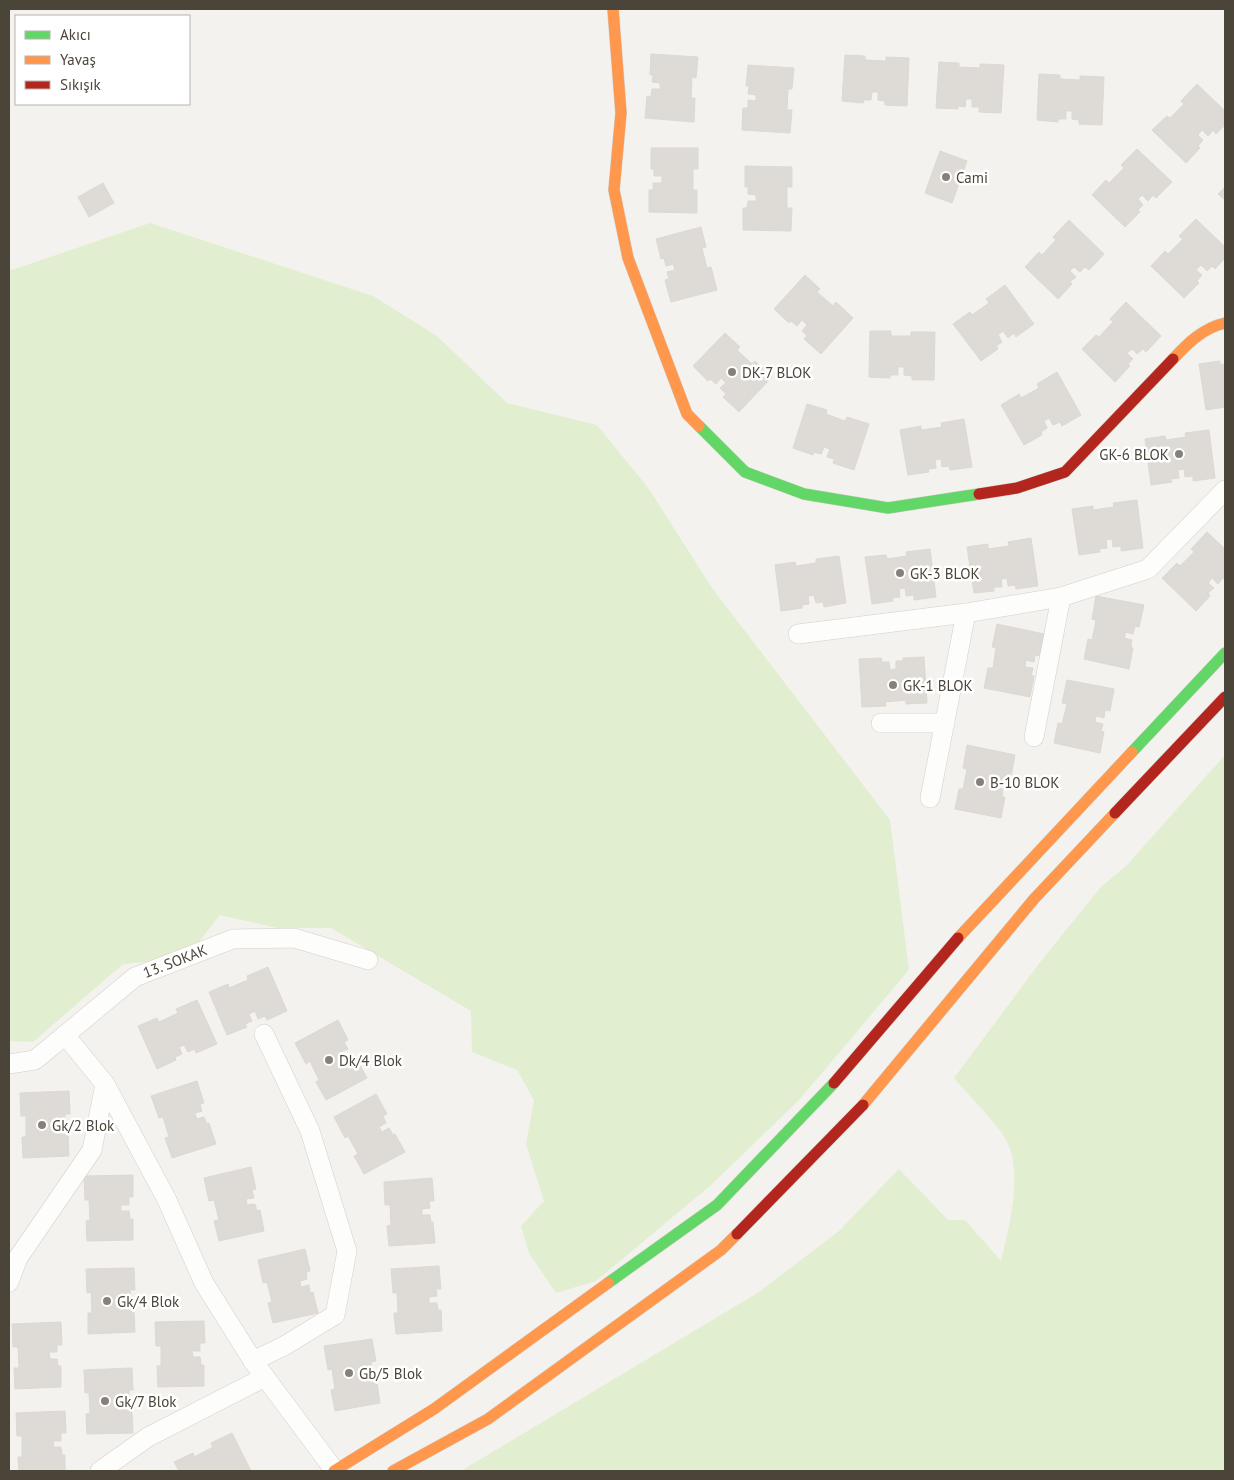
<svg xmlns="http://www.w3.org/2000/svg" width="1234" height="1480" font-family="'PT Sans',sans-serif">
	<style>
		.green { fill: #e1eecf }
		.building { fill: #dedbd6; stroke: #dcd9d4 }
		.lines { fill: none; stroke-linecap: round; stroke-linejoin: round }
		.street-casing { stroke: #d2d0cb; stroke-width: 20 }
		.fast-casing { stroke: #d3cfc5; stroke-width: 12 }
		.slow-casing { stroke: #d3cfc5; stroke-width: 12 }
		.jam-casing { stroke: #d3cfc5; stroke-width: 12 }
		.street { stroke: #fdfdfc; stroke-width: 19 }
		.fast { stroke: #63d668; stroke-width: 11 }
		.slow { stroke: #ff974d; stroke-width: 11 }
		.jam { stroke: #b3261e; stroke-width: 11 }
		.poi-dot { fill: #868178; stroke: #fff; stroke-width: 2 }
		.labels { text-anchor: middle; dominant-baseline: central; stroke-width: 5; stroke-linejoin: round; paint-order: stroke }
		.poi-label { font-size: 15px; fill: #4b4439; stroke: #fff; text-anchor: start }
		.street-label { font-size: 15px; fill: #4b4439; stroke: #fff }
	</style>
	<rect width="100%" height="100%" fill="#f4f2ee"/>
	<!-- green -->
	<g class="green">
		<path d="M150 223 373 296 437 336 507 403 597 425 649 489 712 588 890 820 909 970 799 1100 711 1185 596 1281 556 1293 529 1253 521 1226 544 1201 526 1144 534 1100 517 1070 472 1052 471 1011 331 928H277L220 915 186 958 123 964 33 1042 9 1041V271Z"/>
		<path d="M1225 755V1471H461L759 1292 839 1231 899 1169 948 1220H965L1001 1261C1009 1228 1024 1171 1006 1140 996 1122 968 1095 954 1078L1041 961 1101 887 1127 865Z"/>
	</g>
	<!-- building -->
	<g class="building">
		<path d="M651 54 698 57 696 78 692 77 691 98H695L694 122 645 118 647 96 651 97 652 89H660V83L652 82 653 75H650Z"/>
		<path d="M845 55 865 56V60L886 61V57L909 58 907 106 885 105V101L878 100V92H872L871 100H864L863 103 842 101Z"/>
		<path d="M939 62 959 63V67L980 68V64L1004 65 1001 113 979 112V107H972V99H966L965 107 958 106V109L936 108Z"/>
		<path d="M748 65 794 68 792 89H788L787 110H792L790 133 742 130 743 108H748V100L756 101V95L748 94 749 86H746Z"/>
		<path d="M1039 74 1060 75V79L1080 80V76L1104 77 1102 125 1079 124V120L1072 119V111H1066V119H1058V122L1037 120Z"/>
		<path d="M1197 84 1225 111V125L1216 134 1213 130 1208 136 1202 130 1198 135 1203 140 1198 146 1200 148 1186 163 1152 130 1167 116 1170 118 1184 104 1181 101Z"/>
		<path d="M651 148H698V169H693V190H697V213L649 212V190H653V183H662V176H654V169H651Z"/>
		<path d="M1137 149 1172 182 1156 198 1153 195 1148 201 1142 195 1138 199 1143 205 1138 210 1140 212 1125 227 1092 195 1106 180 1109 183 1124 168 1121 165Z"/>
		<path d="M940 151 967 161 952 203 925 193Z"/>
		<path d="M745 166 792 167V187H787V208H792L791 231 743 230V208H747L748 201H756V195L748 194V187H745Z"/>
		<path d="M103 183 114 203 89 217 78 197Z"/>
		<path d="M1225 187V200L1218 194Z"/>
		<path d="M1196 219 1225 247V258L1215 269 1212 266 1207 271 1201 265 1196 270 1202 275 1197 281 1199 283 1184 298 1151 266 1165 251 1168 254 1183 239 1179 236Z"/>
		<path d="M1069 220 1104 254 1089 270 1085 267 1080 272 1074 267 1070 271 1076 277 1070 282 1072 284 1058 299 1025 267 1039 252 1042 255 1056 240 1053 237Z"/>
		<path d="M701 227 706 247 702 248 707 268 711 267 717 290 671 302 665 280 669 279 667 272 675 270 673 264 666 266 664 258 661 259 656 239Z"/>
		<path d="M805 275 820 289 817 292 833 306 836 302 853 318 821 354 804 339 807 336 802 331 807 325 802 320 797 326 791 321 789 323 774 309Z"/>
		<path d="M1005 285 1034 324 1016 337 1014 333 1008 338 1003 331 998 335 1002 342 996 346 998 349 981 361 953 324 970 312 972 315 989 303 986 299Z"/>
		<path d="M1126 302 1161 336 1146 352 1143 349 1137 354 1132 349 1127 353 1133 359 1128 364 1130 366 1115 382 1082 349 1096 335 1099 337 1113 322 1110 319Z"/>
		<path d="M870 331H891V336H911V332H935L934 380H912V376L904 375V367H898V375H890V378L869 377Z"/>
		<path d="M725 333 740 347 737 350 752 364 755 361 772 377 739 412 723 397 726 394 720 388 726 383 721 378 716 384 710 379 708 381 693 366Z"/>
		<path d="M1220 361V365L1225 364V407L1206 410 1199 364Z"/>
		<path d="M1057 372 1081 415 1062 426 1060 422 1053 425 1049 418 1044 421 1047 428 1041 432 1042 435 1024 445 1001 405 1019 394 1021 398 1039 388 1037 384Z"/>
		<path d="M807 404 827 410 826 414 845 421 847 417 869 424 854 470 833 463 834 459 827 457 830 449 824 447 821 454 814 452 813 455 793 448Z"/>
		<path d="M964 419 972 467 950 470 949 466 942 467 941 459 935 460 936 468 928 469 929 472 908 475 900 430 921 426V430L942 427 941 423Z"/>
		<path d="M1209 430 1215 478 1193 481V476L1185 477 1184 469 1178 470 1179 478 1171 479 1172 482 1151 485 1145 439 1165 436 1166 440 1186 437 1185 433Z"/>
		<path d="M1137 500 1143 548 1121 551V546L1113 547 1112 539 1106 540 1107 548 1099 549 1100 552 1079 555 1072 509 1093 506V510L1114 507 1113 503Z"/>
		<path d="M1207 532 1225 549V580L1223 578 1218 584 1212 578 1208 583 1214 588 1208 593 1210 596 1196 611 1162 578 1177 563 1180 566 1194 552 1191 549Z"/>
		<path d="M1031 538 1038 586 1016 589 1015 585 1008 586 1007 578 1001 579 1002 587H994V591L974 593 967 547 988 544V549L1009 546 1008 542Z"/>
		<path d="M930 549 936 597 914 600V595L906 596 905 588 899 589 900 597 892 598 893 601 872 604 865 557 886 555 887 559 907 556 906 552Z"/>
		<path d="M839 556 846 603 824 607 823 602 816 603 814 595 808 596 809 604 802 605V608L781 611 775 565 795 562 796 566 816 563V559Z"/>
		<path d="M1096 596 1144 605 1139 627 1135 626 1133 634 1126 632 1124 638 1132 640 1131 647 1133 648 1129 669 1084 659 1088 639 1092 640 1096 620 1092 619Z"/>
		<path d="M997 624 1044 634 1040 656 1035 655 1034 662 1026 660 1025 667 1033 668 1031 676H1034L1030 697 984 688 988 668H993L996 648 992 647Z"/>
		<path d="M924 657 927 703 906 704V700L885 702 886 706 862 707 859 659 881 658 882 662H889L890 670 896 669V661H903V658Z"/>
		<path d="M1067 680 1114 689 1110 711 1105 710 1104 718 1096 716 1095 722 1103 724 1101 731 1104 732 1100 753 1054 743 1058 723 1062 724 1067 704 1062 703Z"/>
		<path d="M967 745 1015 755 1011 777 1006 776 1005 783 997 782 995 788 1003 789 1002 797H1005L1001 818 955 809 959 789H963L967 769 963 768Z"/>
		<path d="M268 967 287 1011 267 1020 265 1016 258 1019 255 1011 249 1014 252 1021 245 1024 247 1027 227 1035 209 992 228 984 229 988 248 980 247 976Z"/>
		<path d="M197 1000 217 1044 196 1053 195 1049 188 1052 184 1045 179 1047 182 1054 175 1057 176 1060 157 1069 138 1026 157 1018 159 1022 178 1013 176 1009Z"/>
		<path d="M338 1020 348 1040 344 1042 348 1049 340 1052 343 1058 350 1054 354 1061 357 1060 367 1078 326 1100 316 1082 319 1080 310 1061 306 1064 295 1043Z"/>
		<path d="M197 1081 204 1103 200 1104 202 1111 195 1113 197 1119 204 1117 207 1124 209 1123 216 1144 172 1158 165 1138 169 1137 163 1117 159 1118 151 1096Z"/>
		<path d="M69 1091 70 1114H65V1121L57 1122V1128H65V1135H68L69 1156 23 1158 22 1137H26V1116H21L20 1093Z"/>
		<path d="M376 1094 387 1114 383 1116 386 1123 379 1127 382 1132 389 1128 393 1135 395 1134 405 1152 364 1174 354 1156 358 1154 348 1136 345 1138 334 1117Z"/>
		<path d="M251 1167 256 1189 252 1190 254 1198 246 1199 247 1205 255 1204 257 1211 260 1210 264 1231 219 1241 214 1221 219 1220 214 1200 209 1201 204 1178Z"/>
		<path d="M133 1175V1197H129V1205H121V1211H129L130 1219H133V1240L87 1241 86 1221 90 1220 89 1200H85L84 1176Z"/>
		<path d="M432 1178 434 1201H429L430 1208 422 1209V1215H430L431 1222H433L435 1243 389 1246 387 1226 391 1225 390 1205H385L384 1182Z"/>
		<path d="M305 1249 310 1271 306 1272 307 1279 300 1281 301 1287 309 1285 310 1293 313 1292 318 1313 273 1323 268 1303 272 1302 267 1282 263 1283 258 1260Z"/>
		<path d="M439 1266 441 1289H436L437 1296 429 1297V1303H437L438 1310H441L442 1331 396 1334 394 1313H398L397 1293H393L391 1269Z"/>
		<path d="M134 1268 135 1290H130L131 1298H123V1304H131V1311L134 1312 135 1332 88 1334V1313H92L91 1292 87 1293 86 1269Z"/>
		<path d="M204 1321 205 1343H200V1351H192L193 1357H200L201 1365H204V1386L158 1387 157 1366H161V1346H156L155 1322Z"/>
		<path d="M61 1322 62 1345H57V1352H49L50 1359H57L58 1366H61V1387L15 1389 14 1368H19L18 1347H13L12 1324Z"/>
		<path d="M372 1339 376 1361 371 1362 372 1369 364 1370 365 1377 373 1376 374 1383H377L380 1403 335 1411 331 1390 335 1389 332 1369 328 1370 324 1346Z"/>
		<path d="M132 1368 133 1390H129V1398H121V1405L129 1404V1412H132L133 1433 87 1434 86 1414 90 1413 89 1393H85L84 1370Z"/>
		<path d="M65 1411 66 1433H61V1441H53L54 1447H61L62 1455H65V1471H19L18 1457H22V1436H17L16 1413Z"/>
		<path d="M232 1433 251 1471H179L174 1462 193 1453 194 1457 213 1447 211 1443Z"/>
	</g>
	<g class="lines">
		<defs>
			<g id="street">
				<path d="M798 634 966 613 1061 597 1148 569 1225 490"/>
				<path d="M881 723H945"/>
				<path d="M1034 737 1061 597"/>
				<path d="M930 798 966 613"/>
				<path d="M65 1035 105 1084"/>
				<path d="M9 1064 35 1060 135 977 233 939 294 938 368 960"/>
				<path d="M9 1282 18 1258 92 1150 105 1084 167 1200 204 1283 253 1361 335 1471"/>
				<path d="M253 1361 284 1346 335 1315 347 1251 310 1131 264 1034"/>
				<path d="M100 1471 148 1437 265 1377"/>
			</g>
			<g id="fast">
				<path d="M699 426 745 472 804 494 888 508 979 494"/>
				<path d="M1132 752 1225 653"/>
				<path d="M608 1283 717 1205 834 1083"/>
			</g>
			<g id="slow">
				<path d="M613 9 621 113 614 190 628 258 687 414 699 426"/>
				<path d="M1173 359C1188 343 1203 328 1225 323"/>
				<path d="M958 938 1132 752"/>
				<path d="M863 1105 1034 899 1115 813"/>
				<path d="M334 1471 434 1409 608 1283"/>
				<path d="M393 1471 488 1419 721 1250 737 1234"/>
			</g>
			<g id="jam">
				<path d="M979 494 1017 488 1065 472 1173 359"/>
				<path d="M1115 813 1225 697"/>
				<path d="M834 1083 958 938"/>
				<path d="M737 1234 863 1105"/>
			</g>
		</defs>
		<!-- street casing -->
		<use href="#street" class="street-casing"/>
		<!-- fast casing -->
		<use href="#fast" class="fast-casing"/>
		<!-- slow casing -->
		<use href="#slow" class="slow-casing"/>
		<!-- jam casing -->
		<use href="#jam" class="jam-casing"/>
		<!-- street -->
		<use href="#street" class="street"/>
		<!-- fast -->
		<use href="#fast" class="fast"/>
		<!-- slow -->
		<use href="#slow" class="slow"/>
		<!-- jam -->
		<use href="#jam" class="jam"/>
	</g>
	<!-- markers -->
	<g class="poi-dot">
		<circle cx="946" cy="177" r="5"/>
		<circle cx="732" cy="372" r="5"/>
		<circle cx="1179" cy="454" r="5"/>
		<circle cx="900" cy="573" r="5"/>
		<circle cx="893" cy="685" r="5"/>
		<circle cx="980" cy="782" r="5"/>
		<circle cx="329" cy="1060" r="5"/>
		<circle cx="42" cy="1125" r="5"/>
		<circle cx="107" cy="1301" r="5"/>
		<circle cx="349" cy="1373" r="5"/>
		<circle cx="105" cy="1401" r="5"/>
	</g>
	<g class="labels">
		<!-- poi labels -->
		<g class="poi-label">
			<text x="956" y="177">Cami</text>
			<text x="742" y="372">DK-7 BLOK</text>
			<text x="1169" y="454" text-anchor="end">GK-6 BLOK</text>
			<text x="910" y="573">GK-3 BLOK</text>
			<text x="903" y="685">GK-1 BLOK</text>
			<text x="990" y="782">B-10 BLOK</text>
			<text x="339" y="1060">Dk/4 Blok</text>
			<text x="52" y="1125">Gk/2 Blok</text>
			<text x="117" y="1301">Gk/4 Blok</text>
			<text x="359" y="1373">Gb/5 Blok</text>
			<text x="115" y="1401">Gk/7 Blok</text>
		</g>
		<!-- street labels -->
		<g class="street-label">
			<text transform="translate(175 961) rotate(-21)">13. SOKAK</text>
		</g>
	</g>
	<!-- border -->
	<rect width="1234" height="1480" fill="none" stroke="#4b4439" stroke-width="20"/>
	<!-- legend -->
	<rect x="15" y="15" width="175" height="90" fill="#ffffff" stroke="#b7b4b0"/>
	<rect x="25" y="31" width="25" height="8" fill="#63d668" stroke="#b7b4b0"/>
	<text x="60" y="40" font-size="15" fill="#4b4439">Akıcı</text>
	<rect x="25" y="56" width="25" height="8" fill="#ff974d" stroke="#b7b4b0"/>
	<text x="60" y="65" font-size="15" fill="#4b4439">Yavaş</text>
	<rect x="25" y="81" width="25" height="8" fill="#b3261e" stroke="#b7b4b0"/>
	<text x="60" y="90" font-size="15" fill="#4b4439">Sıkışık</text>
</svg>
